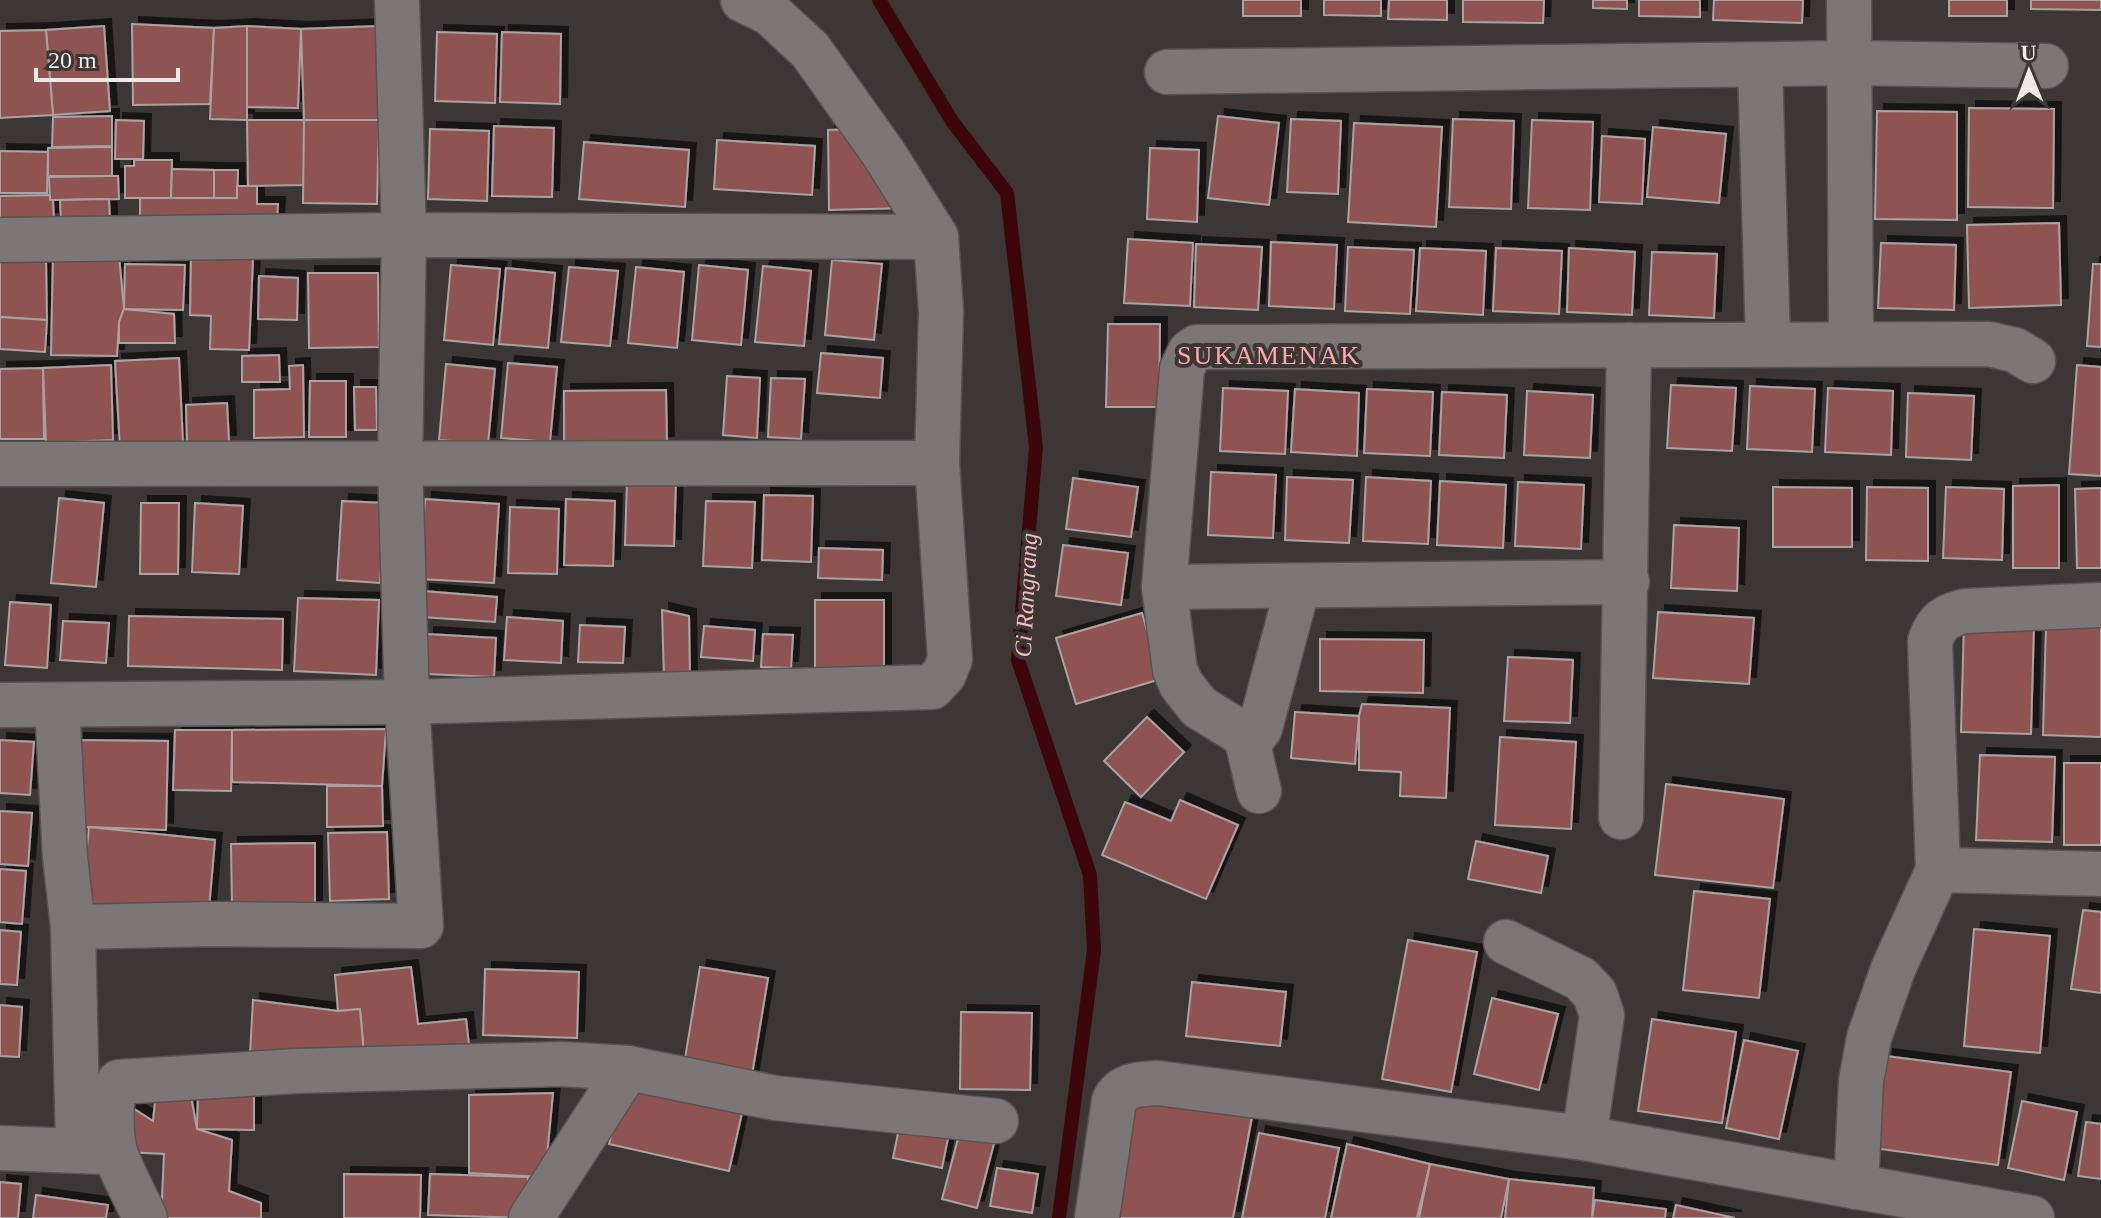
<svg xmlns="http://www.w3.org/2000/svg" width="2101" height="1218" font-family="'Times New Roman',serif">
	<style>
		.lines { fill: none; stroke-linecap: round; stroke-linejoin: round }
		.stream { stroke: #3b050a; stroke-width: 14 }
		.building { fill: #8f5251; stroke: #aaa3a3; stroke-width: 2; filter: url(#shadow) }
		.street-casing { stroke: #585252; stroke-width: 47 }
		.street { stroke: #7d7676; stroke-width: 44 }
		.labels { text-anchor: middle; dominant-baseline: central; stroke-width: 8; stroke-linejoin: round; paint-order: stroke }
		.water-label { font-size: 24px; font-style: italic; fill: #f7bdbb; stroke: #3c3635 }
		.quarter-label { font-size: 26px; letter-spacing: 2px; fill: #feaaa7; stroke: #3c3635 }
	</style>
	<defs>
		<filter id="shadow"><feDropShadow dx="7" dy="-7" stdDeviation="0" flood-color="#0009"/></filter>
	</defs>
	<rect width="100%" height="100%" fill="#3c3635"/>
	<g class="lines">
		<!-- stream -->
		<path class="stream" d="M879 0 952 121 1007 193 1036 447 1018 660 1090 875 1094 950 1059 1218"/>
	</g>
	<!-- building -->
	<g class="building">
		<rect x="1243" y="0" width="58" height="16"/>
		<path d="M1324 0H1381V16L1324 15Z"/>
		<path d="M1389 0H1447V20L1388 19Z"/>
		<path d="M1463 0H1544L1543 23 1463 22Z"/>
		<path d="M1593 0H1627V9L1593 8Z"/>
		<path d="M1639 0H1700V17L1639 16Z"/>
		<path d="M1714 0H1803L1802 23 1713 20Z"/>
		<rect x="1949" y="0" width="58" height="16"/>
		<path d="M2031 0H2101V10L2031 9Z"/>
		<path d="M132 24 214 28 210 104 133 105Z"/>
		<path d="M104 26 110 111 53 115 46 30Z"/>
		<path d="M247 26V120L210 119 214 28Z"/>
		<path d="M247 26 301 29 298 108 247 107Z"/>
		<path d="M378 26 379 120H304L301 29Z"/>
		<path d="M46 30 53 115 0 118V31Z"/>
		<path d="M437 32 497 34 495 103 435 101Z"/>
		<path d="M502 32 561 34 560 104 500 102Z"/>
		<path d="M1969 108 2054 109 2053 208 1968 207Z"/>
		<path d="M1877 111 1957 112V220L1875 219Z"/>
		<path d="M112 116V146L52 147 53 117Z"/>
		<path d="M1218 116 1279 123 1269 205 1208 198Z"/>
		<path d="M1291 119 1341 121 1338 194 1287 192Z"/>
		<path d="M1453 119 1514 121 1511 209 1449 207Z"/>
		<path d="M116 120 144 121 143 159H115Z"/>
		<path d="M247 120H304L305 185 248 186Z"/>
		<path d="M304 120H379L377 204 303 203Z"/>
		<path d="M1532 120 1593 122 1590 210 1528 208Z"/>
		<path d="M1354 123 1442 127 1436 227 1348 222Z"/>
		<path d="M494 126 554 128 552 197 492 196Z"/>
		<path d="M1653 127 1726 134 1719 203 1647 197Z"/>
		<path d="M430 129 489 131 487 201 428 199Z"/>
		<path d="M856 129 907 208 829 210 828 130Z"/>
		<path d="M1602 136 1645 139 1642 204 1599 202Z"/>
		<path d="M717 140 815 146 812 195 714 189Z"/>
		<path d="M584 142 689 150 685 207 579 199Z"/>
		<path d="M112 147V176H48V148Z"/>
		<path d="M1150 148 1199 150 1197 222 1147 219Z"/>
		<path d="M0 151 48 152 47 193H0Z"/>
		<path d="M134 160H172L171 198H125V166H134Z"/>
		<path d="M172 169 214 170V198H171Z"/>
		<path d="M214 170H238L237 198H214Z"/>
		<path d="M112 176H118L119 199 50 200 49 177Z"/>
		<path d="M237 186H257V204H278L277 221 140 217V198H237Z"/>
		<path d="M50 195V200H53L54 219 0 220V196Z"/>
		<path d="M109 199 110 221H61L60 200Z"/>
		<path d="M2059 223 2061 305 1969 308 1967 225Z"/>
		<path d="M1128 239 1193 243 1190 306 1124 303Z"/>
		<path d="M1271 242 1337 245 1334 309 1269 306Z"/>
		<path d="M1881 243 1956 245 1954 310 1878 308Z"/>
		<path d="M1196 244 1262 247 1258 310 1194 307Z"/>
		<path d="M1348 247 1414 250 1410 314 1345 311Z"/>
		<path d="M1420 248 1486 251 1483 315 1416 311Z"/>
		<path d="M1496 248 1562 251 1559 314 1493 311Z"/>
		<path d="M1569 248 1635 252 1632 315 1567 312Z"/>
		<path d="M1652 252 1717 254 1714 318 1649 315Z"/>
		<path d="M53 255 119 256 124 309 119 322 117 356 51 355Z"/>
		<path d="M191 257 253 259 249 350 210 349 211 316 190 315Z"/>
		<path d="M0 259 46 260 47 320 0 317Z"/>
		<path d="M832 260 882 264 874 340 825 335Z"/>
		<path d="M125 264 185 265 183 310 124 309Z"/>
		<path d="M2093 264H2101V347L2087 346Z"/>
		<path d="M451 265 500 269 493 345 444 340Z"/>
		<path d="M699 265 748 270 741 345 692 340Z"/>
		<path d="M763 266 811 271 804 346 755 342Z"/>
		<path d="M569 267 618 271 610 346 561 342Z"/>
		<path d="M636 267 684 272 677 348 628 343Z"/>
		<path d="M506 268 555 273 548 348 499 344Z"/>
		<path d="M308 273H378L379 347 309 348Z"/>
		<path d="M259 276 298 278 297 320 258 319Z"/>
		<path d="M124 309 174 314 175 343H119V322Z"/>
		<path d="M0 317 47 320 45 352 0 349Z"/>
		<path d="M1108 324H1160L1159 407H1106Z"/>
		<path d="M821 353 883 358 880 398 817 393Z"/>
		<path d="M279 355 280 382H242V356Z"/>
		<path d="M179 358 183 444 120 448 115 361Z"/>
		<path d="M508 363 557 367 550 442 501 438Z"/>
		<path d="M446 364 495 369 488 444 439 440Z"/>
		<path d="M111 365 113 440 46 443 43 368Z"/>
		<path d="M303 365 304 437 254 438V390L290 389 289 366Z"/>
		<path d="M2077 365 2101 367V476L2069 474Z"/>
		<path d="M43 368 44 439H0V369Z"/>
		<path d="M727 376 760 378 757 438 723 435Z"/>
		<path d="M771 378 805 379 801 439 768 437Z"/>
		<path d="M310 381H346V437H309Z"/>
		<path d="M1671 385 1736 388 1732 451 1667 448Z"/>
		<path d="M1750 386 1815 389 1812 452 1747 449Z"/>
		<path d="M354 387H376L377 430H355Z"/>
		<path d="M1223 388 1288 391 1285 454 1220 451Z"/>
		<path d="M1828 388 1893 391 1891 455 1825 452Z"/>
		<path d="M1295 389 1359 393 1357 456 1291 452Z"/>
		<path d="M1367 389 1433 392 1430 456 1364 453Z"/>
		<path d="M666 390 667 443 564 444V391Z"/>
		<path d="M1527 391 1593 395 1590 458 1524 455Z"/>
		<path d="M1442 392 1507 395 1504 458 1439 455Z"/>
		<path d="M1908 393 1974 396 1971 460 1906 457Z"/>
		<path d="M227 403 229 442 187 443 186 405Z"/>
		<path d="M1211 472 1276 475 1273 538 1208 535Z"/>
		<path d="M1287 477 1353 480 1349 543 1285 540Z"/>
		<path d="M1366 477 1431 481 1428 544 1363 541Z"/>
		<path d="M1073 478 1138 487 1131 537 1066 529Z"/>
		<path d="M627 479 676 481 674 546 625 545Z"/>
		<path d="M1440 481 1506 485 1503 548 1437 545Z"/>
		<path d="M1518 482 1584 485 1581 549 1515 546Z"/>
		<path d="M2059 485V568H2013V486Z"/>
		<path d="M1773 487 1852 488V547H1773Z"/>
		<path d="M1867 487 1928 488V561L1866 560Z"/>
		<path d="M1946 487 2004 489 2002 560 1943 558Z"/>
		<path d="M2101 488V568H2077L2075 489Z"/>
		<path d="M764 495 813 496 811 562 762 560Z"/>
		<path d="M59 498 104 503 96 587 51 583Z"/>
		<path d="M425 499 499 504 494 583 419 579Z"/>
		<path d="M566 499 615 501 613 566 564 565Z"/>
		<path d="M342 501 385 503 380 583 337 580Z"/>
		<path d="M706 501 755 502 752 568 703 566Z"/>
		<path d="M141 503H179L178 574H140Z"/>
		<path d="M195 503 243 506 239 574 192 572Z"/>
		<path d="M510 507 559 509 557 574 508 573Z"/>
		<path d="M1674 525 1739 528 1737 591 1671 588Z"/>
		<path d="M1063 545 1128 553 1121 605 1056 596Z"/>
		<path d="M819 548 883 550 882 580 818 578Z"/>
		<path d="M423 591 497 597 495 622 422 617Z"/>
		<path d="M298 598 379 600 376 675 294 671Z"/>
		<path d="M815 600H884V671L815 669Z"/>
		<path d="M10 602 51 605 47 668 5 665Z"/>
		<path d="M662 610 689 616 690 678H664Z"/>
		<path d="M1658 612 1754 618 1749 684 1653 678Z"/>
		<path d="M1142 613 1161 679 1076 704 1056 638Z"/>
		<path d="M129 616 283 619 282 670 128 666Z"/>
		<path d="M507 617 563 621 561 663 504 660Z"/>
		<path d="M63 621 109 623 106 663 60 660Z"/>
		<path d="M1964 622 2034 623 2031 734 1961 732Z"/>
		<path d="M580 625 625 627 623 663 578 662Z"/>
		<path d="M2046 625 2101 627V737L2043 735Z"/>
		<path d="M704 626 755 630 753 661 701 657Z"/>
		<path d="M427 634 496 638 494 677 426 674Z"/>
		<path d="M763 634 793 635 791 668 761 667Z"/>
		<path d="M1320 639 1424 640 1423 693 1320 691Z"/>
		<path d="M1508 657 1573 660 1570 723 1504 721Z"/>
		<path d="M1362 704 1450 708 1446 798 1400 796 1401 772 1359 770V716Z"/>
		<path d="M1295 712 1359 716 1355 764 1291 758Z"/>
		<path d="M1147 717 1184 752 1141 797 1104 761Z"/>
		<path d="M386 729 382 786 232 782V730Z"/>
		<path d="M175 730H232L231 791 173 790Z"/>
		<path d="M1500 737 1576 742 1571 829 1495 825Z"/>
		<path d="M0 740 34 742 30 795 0 793Z"/>
		<path d="M77 740 168 741 166 830 89 827 75 829Z"/>
		<path d="M1980 755 2055 757 2052 842 1976 840Z"/>
		<rect x="2064" y="763" width="37" height="82"/>
		<path d="M1666 784 1784 799 1773 888 1655 875Z"/>
		<path d="M327 786H382L383 826 327 827Z"/>
		<path d="M1180 800 1238 825 1206 899 1102 855 1125 802 1171 821Z"/>
		<path d="M0 811 32 813 28 866 0 864Z"/>
		<path d="M89 827 215 840 208 920 81 907Z"/>
		<path d="M387 832 389 899 330 901 328 833Z"/>
		<path d="M1476 841 1548 856 1541 893 1468 879Z"/>
		<path d="M315 843V907L232 908 231 844Z"/>
		<path d="M0 869 26 871 22 924 0 922Z"/>
		<path d="M1694 891 1770 899 1759 998 1683 990Z"/>
		<path d="M2083 910 2101 912V993L2071 989Z"/>
		<path d="M1974 929 2050 936 2040 1053 1964 1046Z"/>
		<path d="M0 930 21 932 17 985 0 984Z"/>
		<path d="M1408 940 1477 952 1451 1092 1382 1079Z"/>
		<path d="M411 967 418 1024 466 1019 469 1045 364 1055 360 1009 338 1011 335 975Z"/>
		<path d="M700 967 768 978 750 1087 682 1077Z"/>
		<path d="M485 969 579 972 577 1038 483 1035Z"/>
		<path d="M1192 982 1286 992 1280 1046 1186 1036Z"/>
		<path d="M1492 998 1558 1014 1539 1090 1474 1074Z"/>
		<path d="M253 1000 338 1011 360 1009 364 1055 250 1054Z"/>
		<path d="M0 1005 22 1007 19 1057 0 1056Z"/>
		<path d="M961 1012 1032 1013 1030 1090 960 1089Z"/>
		<path d="M1652 1019 1736 1032 1722 1123 1638 1111Z"/>
		<path d="M1744 1040 1798 1051 1779 1139 1726 1128Z"/>
		<path d="M1886 1056 2011 1072 1998 1165 1873 1148Z"/>
		<path d="M625 1078 744 1104 729 1171 609 1144Z"/>
		<path d="M198 1091 254 1093V1130L197 1129Z"/>
		<path d="M156 1092 191 1096 197 1129 232 1140 229 1191 261 1203V1218H161L164 1154 126 1152 128 1105 153 1121Z"/>
		<path d="M553 1093 545 1177 469 1173V1095Z"/>
		<path d="M1137 1096 1252 1117 1233 1218H1114Z"/>
		<path d="M2022 1101 2077 1112 2064 1180 2008 1168Z"/>
		<path d="M902 1113 951 1123 942 1168 893 1158Z"/>
		<path d="M2086 1122 2101 1124V1179L2078 1176Z"/>
		<path d="M961 1127 996 1136 977 1208 942 1199Z"/>
		<path d="M1259 1133 1339 1148 1325 1218H1242Z"/>
		<path d="M1347 1144 1430 1164 1417 1218H1331Z"/>
		<path d="M1430 1164 1509 1179 1501 1218H1419Z"/>
		<path d="M997 1168 1038 1174 1032 1213 990 1206Z"/>
		<path d="M344 1174 421 1175 420 1218H344Z"/>
		<path d="M430 1174 528 1177 527 1218 428 1215Z"/>
		<path d="M1509 1179 1594 1188 1592 1218H1505Z"/>
		<path d="M0 1182 21 1184 18 1218H0Z"/>
		<path d="M36 1195 108 1205 106 1218H33Z"/>
		<path d="M1595 1200 1666 1209 1665 1218H1592Z"/>
		<path d="M1676 1205 1735 1218H1673Z"/>
	</g>
	<g class="lines">
		<defs>
			<g id="street">
				<path d="M1849 0 1851 343"/>
				<path d="M1760 65 1768 344"/>
				<path d="M1167 72 1849 63 2046 66"/>
				<path d="M0 240 404 235 936 237"/>
				<path d="M0 464 937 463"/>
				<path d="M1298 586 1260 728 1255 735 1246 736 1199 707 1181 684 1175 670 1164 587 1182 369 1190 352 1197 347 1989 344 2015 350 2033 361"/>
				<path d="M1164 587 1627 582"/>
				<path d="M0 705 407 702 932 687 944 674 950 659 937 463 941 311 936 237 884 154 810 50 770 13 743 0"/>
				<path d="M57 705 65 857 73 927 78 1150"/>
				<path d="M1246 736 1259 791"/>
				<path d="M1621 817 1629 345"/>
				<path d="M1938 870 2101 874"/>
				<path d="M73 927 213 924 421 926 407 702 400 462 404 235 397 0"/>
				<path d="M1506 942 1581 979 1595 994 1602 1015 1584 1138"/>
				<path d="M0 1148 104 1152"/>
				<path d="M1856 1187 1861 1081 1869 1038 1893 969 1938 870 1930 641C1937 621 1945 616 1965 611L2101 605"/>
				<path d="M145 1218C136 1197 124 1177 116 1155 111 1140 108 1094 119 1082L296 1071 561 1064 628 1068 775 1098 996 1121"/>
				<path d="M531 1218 628 1068"/>
				<path d="M1097 1218 1114 1101C1122 1084 1140 1084 1157 1083L1584 1138 2032 1218"/>
			</g>
		</defs>
		<!-- street casing -->
		<use href="#street" class="street-casing"/>
		<!-- street -->
		<use href="#street" class="street"/>
	</g>
	<g class="labels">
		<!-- water labels -->
		<g class="water-label">
			<text transform="translate(1026 595) rotate(-87)">Ci Rangrang</text>
		</g>
		<!-- quarter labels -->
		<g class="quarter-label">
			<text x="1269" y="355">SUKAMENAK</text>
		</g>
	</g>
	<!-- north arrow -->
	<g transform="translate(2029 72) rotate(359)" stroke="#3c3635" stroke-width="6" paint-order="stroke">
	<path d="M0-6L14 30L0 20L-14 30Z" fill="#eeeaea"/>
	<text y="-12" font-size="22" font-weight="bold" text-anchor="middle" fill="#eeeaea">U</text>
	</g>
	<!-- scale -->
	<path d="M36 68v12h142v-12" fill="none" stroke="#eeeaea" stroke-width="4"/>
	<text x="48" y="68" font-size="24" fill="#eeeaea" stroke="#3c3635" stroke-width="6" paint-order="stroke">20 m</text>
</svg>
